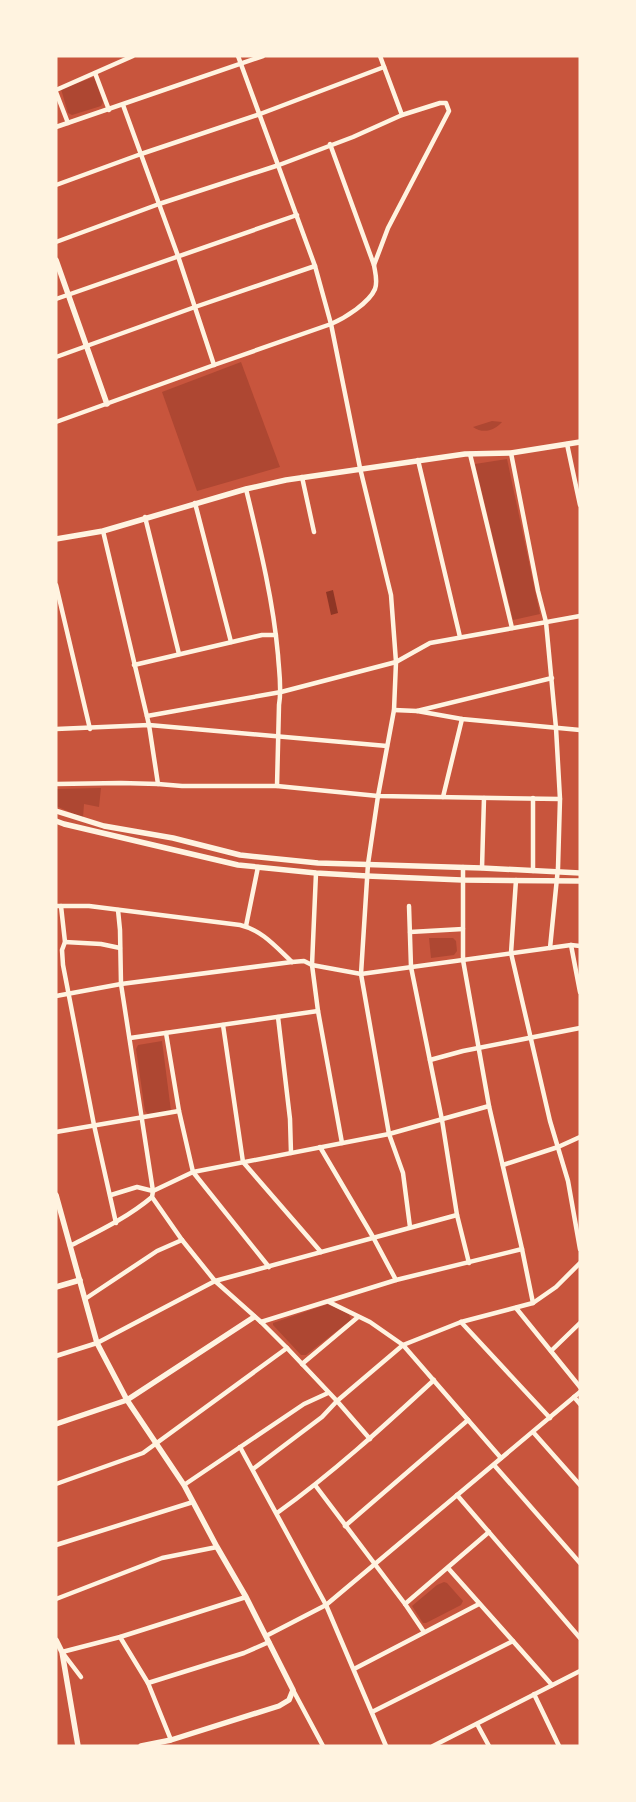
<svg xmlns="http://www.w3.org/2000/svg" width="636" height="1802" font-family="Inter,sans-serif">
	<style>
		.green { fill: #ae4732 }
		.water { fill: #8f3625 }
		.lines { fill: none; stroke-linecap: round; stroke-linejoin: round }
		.minor { stroke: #fff3e0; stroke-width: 4.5 }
		.tertiary { stroke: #fff3e0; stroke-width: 5.5 }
	</style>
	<rect width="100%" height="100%" fill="#c8553d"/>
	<!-- green -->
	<g class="green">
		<path d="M94 77 103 102 101 106 72 115 68 113 61 89Z"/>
		<path d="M241 362 280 467 197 491 162 392Z"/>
		<path d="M492 421 502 422C494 431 483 434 473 427Z"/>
		<path d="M507 459 540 614 513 620 475 464Z"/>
		<path d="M101 788 99 807 84 804 83 818 56 806V789Z"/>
		<path d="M429 938H453L456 941 457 951 454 955 431 958Z"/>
		<path d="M162 1041 171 1111 148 1114 145 1111 136 1049 138 1045Z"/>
		<path d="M328 1304 349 1314 351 1320 306 1355H301L273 1325V1323Z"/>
		<path d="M444 1582 447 1583 463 1601 461 1605 426 1623H423L412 1606 437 1585Z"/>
	</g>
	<!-- water -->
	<path class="water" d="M333 590 338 613 331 615 326 592Z"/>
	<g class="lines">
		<!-- minor -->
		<g class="minor">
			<path d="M238 56 315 266 331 324 360 468 391 595 396 662 394 710 378 796 368 864 361 974 389 1134 403 1173 410 1227"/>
			<path d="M380 56 402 115"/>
			<path d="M95 73 109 110"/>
			<path d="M56 90 133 56"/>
			<path d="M56 92 68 123"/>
			<path d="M123 105 178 256 214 365"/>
			<path d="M56 127 263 56"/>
			<path d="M56 185 141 154 260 114 384 67"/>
			<path d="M56 242 159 204 279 165 353 137 402 115 440 103H446L449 111 388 228 374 265"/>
			<path d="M56 299 297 215"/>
			<path d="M56 357 195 307 315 266"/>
			<path d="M56 422 214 365 331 324C345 318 369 303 375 289 378 281 375 272 374 265L330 144"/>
			<path d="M567 444 580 505"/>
			<path d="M511 453 538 591 546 622 556 728 560 799 558 868 550 948"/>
			<path d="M470 454 512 628"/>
			<path d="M418 460 460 637"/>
			<path d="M302 477 314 532"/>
			<path d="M246 489C259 543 273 599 278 655 279 672 282 688 279 705L277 786"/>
			<path d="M195 503 231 642"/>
			<path d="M145 517 179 654"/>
			<path d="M103 531 149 725 158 784"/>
			<path d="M56 585 90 729"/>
			<path d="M134 665 262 635H276"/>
			<path d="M394 710 417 711 552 678"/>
			<path d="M417 711 462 719 580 730"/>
			<path d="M147 716 281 692 396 662 430 643 580 616"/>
			<path d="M56 729 149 725 387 746"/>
			<path d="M56 784 121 783 158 784 182 786H277L378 796 560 799"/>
			<path d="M443 797 462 719"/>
			<path d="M463 867V960L489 1106 522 1249 533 1303"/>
			<path d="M482 868 484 798"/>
			<path d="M533 871V798"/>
			<path d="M316 873 312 965 318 1011 342 1143"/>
			<path d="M516 880 511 953 550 1121 568 1181 580 1249"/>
			<path d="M56 906H89L240 925C262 930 276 947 292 962"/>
			<path d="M61 906 65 942 62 950 63 965 94 1125 116 1223"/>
			<path d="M409 906 411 967 442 1120 457 1215 469 1263"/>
			<path d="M118 910 120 930 121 984 153 1191 152 1197 182 1240 215 1281 261 1322 287 1348 337 1401 370 1439"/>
			<path d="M246 926 258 867"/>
			<path d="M410 932 463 929"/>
			<path d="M65 942 101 944 120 948"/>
			<path d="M571 945 580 992"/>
			<path d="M56 996 121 984 292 962 304 961 312 965 361 974 571 945 580 946"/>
			<path d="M278 1017 290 1119 291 1153"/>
			<path d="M223 1025 243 1162 321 1252"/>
			<path d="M166 1033 179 1111 193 1172 269 1267"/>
			<path d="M130 1038 318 1011"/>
			<path d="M430 1060 463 1051 580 1028"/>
			<path d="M56 1132 179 1111"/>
			<path d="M320 1147 373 1237 396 1280"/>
			<path d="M503 1165 558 1147 580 1137"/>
			<path d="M111 1195 137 1187 153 1191 193 1172 389 1134 489 1106"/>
			<path d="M70 1246C99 1231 127 1218 152 1197"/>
			<path d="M85 1299 157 1251 182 1240"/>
			<path d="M329 1302 370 1322 403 1345 501 1458"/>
			<path d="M516 1308 580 1387"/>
			<path d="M261 1322 396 1280 522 1249"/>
			<path d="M461 1322 550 1418"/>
			<path d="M551 1351 580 1323"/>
			<path d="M56 1356 97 1343 215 1281 457 1215"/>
			<path d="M302 1364 358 1317"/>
			<path d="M574 1397 580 1404"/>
			<path d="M533 1432 580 1485"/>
			<path d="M240 1447 326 1605 386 1746"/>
			<path d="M494 1465 580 1563"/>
			<path d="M253 1469 322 1417 337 1401 403 1345 461 1322 533 1303 556 1287 580 1263"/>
			<path d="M56 1484 143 1453 287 1348"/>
			<path d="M184 1485 304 1404 328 1393"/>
			<path d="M315 1485 405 1604 424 1632"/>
			<path d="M457 1495 580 1638"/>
			<path d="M277 1513C333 1473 383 1427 434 1380"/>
			<path d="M345 1526 468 1420"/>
			<path d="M56 1545 193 1502"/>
			<path d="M448 1568 552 1685"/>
			<path d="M56 1599 162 1558 217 1547"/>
			<path d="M405 1604 489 1532"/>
			<path d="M266 1636 326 1605 580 1392"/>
			<path d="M120 1637 148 1683 171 1740"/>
			<path d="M354 1669 479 1604"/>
			<path d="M81 1677 62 1652 120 1637 246 1597"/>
			<path d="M148 1683 244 1653 269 1642"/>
			<path d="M293 1690 323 1746"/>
			<path d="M534 1694 559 1746"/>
			<path d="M372 1712 513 1641"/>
			<path d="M477 1724 489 1746"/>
			<path d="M433 1746 580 1671"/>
		</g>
		<!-- tertiary -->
		<g class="tertiary">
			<path d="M56 260 107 404"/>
			<path d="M56 539 103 531 246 489 286 480 465 454 511 453 580 442"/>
			<path d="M56 811 104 826 173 838 240 855 318 863 482 868 580 873"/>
			<path d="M56 821 64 824 238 865 316 873 367 876 462 880 580 881"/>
			<path d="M56 1195 97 1343 127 1400 184 1485 217 1547 246 1597 293 1690 289 1700 279 1706 171 1740 141 1746"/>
			<path d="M56 1287 80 1280"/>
			<path d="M56 1424 127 1400 254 1317"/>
			<path d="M56 1640 62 1652 78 1746"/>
		</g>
	</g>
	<!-- border -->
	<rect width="636" height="1802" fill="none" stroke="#fff3e0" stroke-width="115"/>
</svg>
